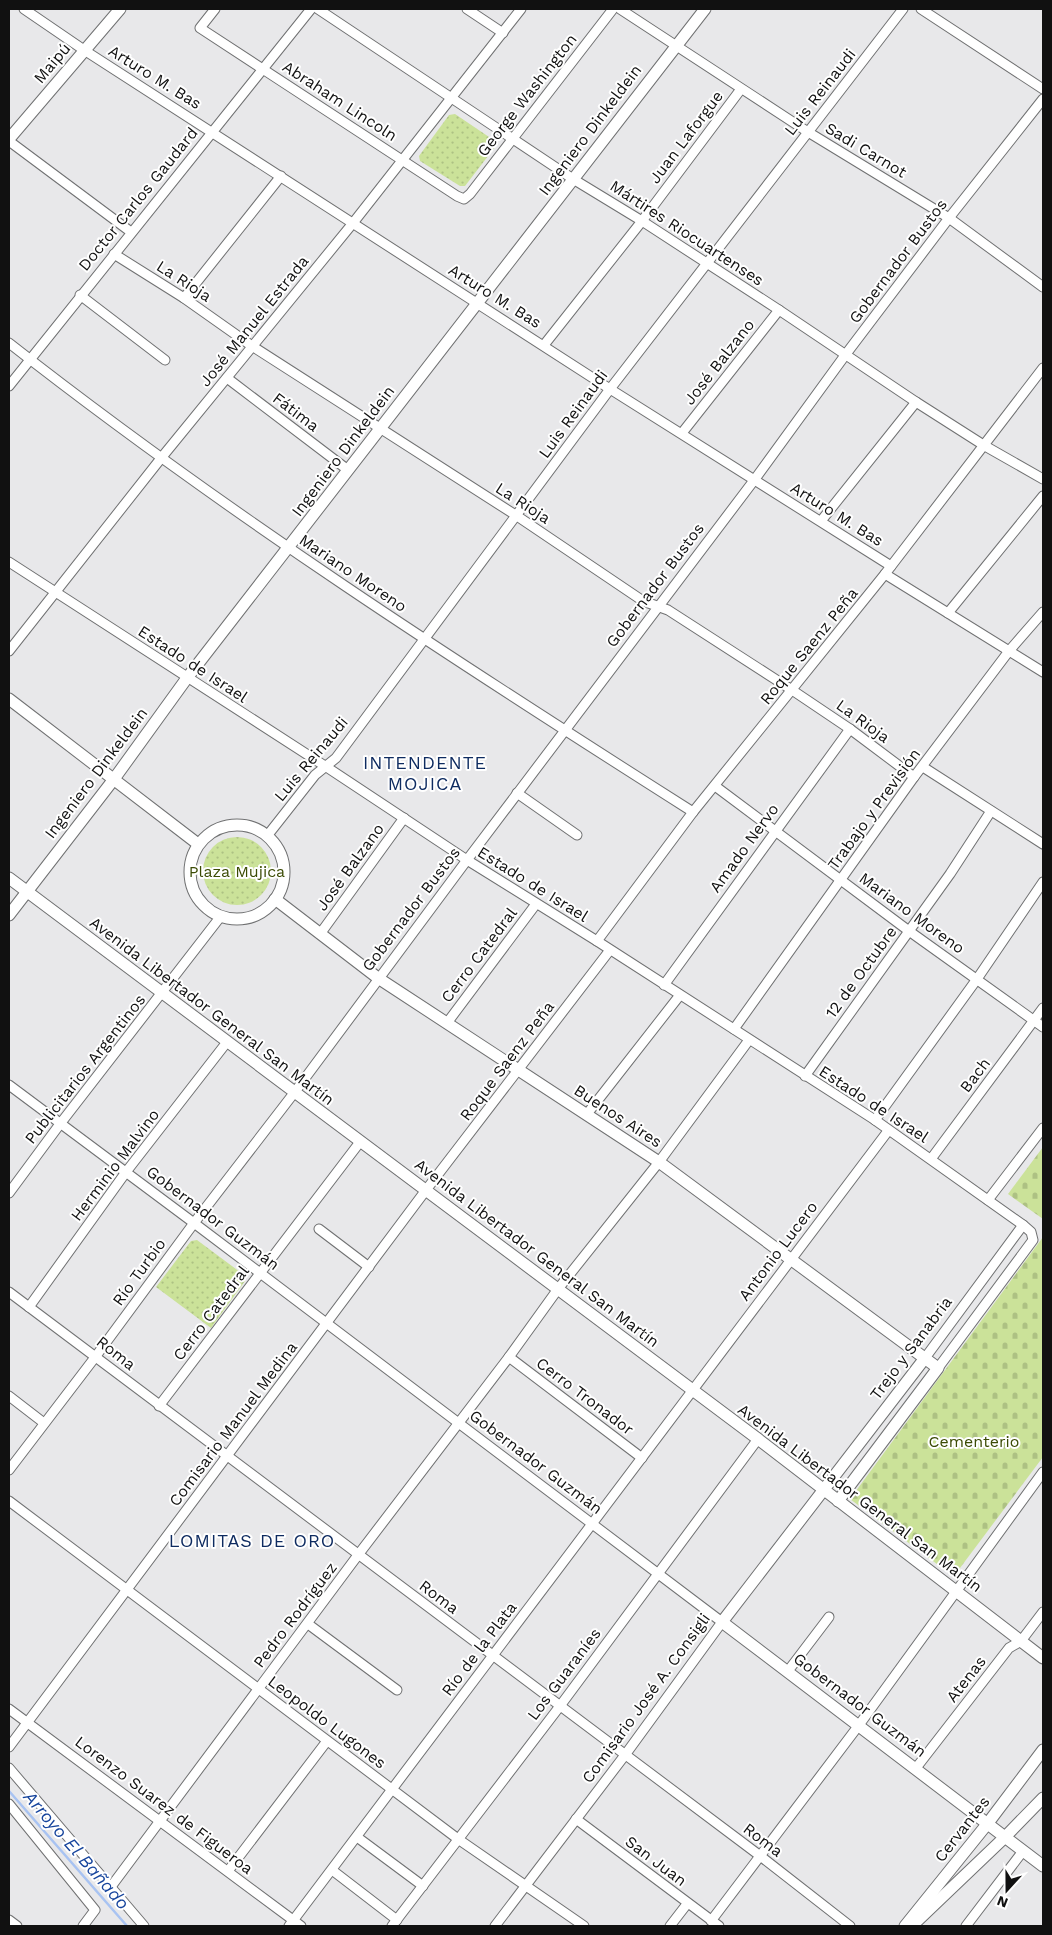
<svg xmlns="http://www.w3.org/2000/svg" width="1052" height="1935" font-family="'Work Sans',sans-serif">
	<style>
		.grass { fill: url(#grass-dots) }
		.cemetery { fill: url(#cemetery-stones) }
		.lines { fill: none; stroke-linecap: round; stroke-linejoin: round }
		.stream { stroke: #a8c3f2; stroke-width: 2.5 }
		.minor-casing { stroke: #707172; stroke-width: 11 }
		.major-casing { stroke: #707172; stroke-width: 13 }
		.minor { stroke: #fff; stroke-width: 9 }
		.major { stroke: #fff; stroke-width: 11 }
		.labels { text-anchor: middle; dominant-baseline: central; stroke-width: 4; stroke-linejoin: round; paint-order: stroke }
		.street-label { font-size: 16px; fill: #111; stroke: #fff }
		.park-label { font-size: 16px; fill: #3b4b04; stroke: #fff }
		.neighbourhood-label { font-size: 18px; letter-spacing: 1px; fill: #0e2b60; stroke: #fff }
		.water-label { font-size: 18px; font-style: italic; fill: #16449c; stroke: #fff }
	</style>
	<defs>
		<pattern id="grass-dots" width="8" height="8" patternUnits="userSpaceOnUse" patternTransform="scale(1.25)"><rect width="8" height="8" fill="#cbe299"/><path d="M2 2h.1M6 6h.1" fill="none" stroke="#adc183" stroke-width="1.8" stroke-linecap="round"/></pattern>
		<pattern id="cemetery-stones" width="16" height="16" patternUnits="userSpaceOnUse" patternTransform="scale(1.25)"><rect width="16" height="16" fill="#cbe299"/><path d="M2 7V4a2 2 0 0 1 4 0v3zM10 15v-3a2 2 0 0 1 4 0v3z" fill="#adc183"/></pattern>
	</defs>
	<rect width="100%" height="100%" fill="#e8e8ea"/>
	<!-- grass -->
	<g class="grass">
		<path d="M455 114 495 141V147L465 186H460L420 161 419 156 449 115Z"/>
		<circle cx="237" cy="871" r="34"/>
		<path d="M197 1240 244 1275 245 1281 211 1328 156 1287 191 1241Z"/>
	</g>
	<!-- cemetery -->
	<g class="cemetery">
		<path d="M1043 1147V1219L1008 1194Z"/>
		<path d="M1043 1237V1457L957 1572 949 1573 850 1499Z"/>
	</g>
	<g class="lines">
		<!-- stream -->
		<path class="stream" d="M9 1791 127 1926"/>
		<defs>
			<g id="minor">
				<path d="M24 9 84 50 610 389 891 566"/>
				<path d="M215 9 200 28 457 196 464 199 470 194 613 9"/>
				<path d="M318 9 573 179 642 221 779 310 916 402 985 446 1043 479"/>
				<path d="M467 9 503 33"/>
				<path d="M620 9 808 132 949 218 1043 287"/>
				<path d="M921 9 1043 89"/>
				<path d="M9 141 131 232"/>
				<path d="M114 254 184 298 252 346 517 516 643 601 668 610 792 690 850 729 914 777"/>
				<path d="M80 295 165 360"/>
				<path d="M184 298 281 176"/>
				<path d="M9 343C227 514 460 664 693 812"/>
				<path d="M544 345 642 221 741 89"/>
				<path d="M227 378 348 470"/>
				<path d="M9 386 311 9"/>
				<path d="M682 433 779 310"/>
				<path d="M821 521 916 402"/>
				<path d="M9 562 325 766 467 860 597 941 875 1120 1023 1225 1031 1232 1033 1240 938 1368"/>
				<path d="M885 574 1043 672"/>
				<path d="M948 613 1043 496"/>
				<path d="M9 651 162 457 353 223 521 9"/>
				<path d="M923 767 1043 844"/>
				<path d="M715 786 909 931 1043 1027"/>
				<path d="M517 793 577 835"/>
				<path d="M267 836 315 775 336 758 610 389 903 9"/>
				<path d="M320 934 404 818"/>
				<path d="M597 941 693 812 885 574 1043 368"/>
				<path d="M664 985 850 729"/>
				<path d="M447 1023 536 904"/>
				<path d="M734 1029 914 777 1009 651 1043 612"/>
				<path d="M805 1076 950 874 991 811"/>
				<path d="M9 1085 194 1223 722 1622 625 1755 495 1926"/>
				<path d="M587 1114 680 995"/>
				<path d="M875 1120 977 979 1043 882"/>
				<path d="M931 1159 1043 1008"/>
				<path d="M9 1193 60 1124 221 916"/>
				<path d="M988 1200 1043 1128"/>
				<path d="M319 1229 369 1267"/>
				<path d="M9 1292 759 1855 850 1926"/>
				<path d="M29 1307 126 1172 227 1042"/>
				<path d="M509 1357 642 1458"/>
				<path d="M925 1358 1023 1225"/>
				<path d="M9 1396 44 1423"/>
				<path d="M159 1406 360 1142"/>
				<path d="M9 1470 96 1356 194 1223 294 1093 467 860 755 479 846 354 949 218 1043 99"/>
				<path d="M9 1501 458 1839 584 1926"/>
				<path d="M308 1624 397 1690"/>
				<path d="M788 1671 829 1617"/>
				<path d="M9 1709 301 1926"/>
				<path d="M9 1747 426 1190 610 950"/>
				<path d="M9 1768 144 1926"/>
				<path d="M916 1768 1009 1648 1021 1641 1043 1612"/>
				<path d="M9 1804 95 1910 83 1926"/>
				<path d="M576 1819 719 1926"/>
				<path d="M357 1837 423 1886"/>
				<path d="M332 1870 397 1920"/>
				<path d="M228 1871 327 1741"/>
				<path d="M110 1888 358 1555 509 1357 558 1289 659 1162 749 1040"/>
				<path d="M9 1920 17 1926"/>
				<path d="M711 1921 859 1725 1043 1472"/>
				<path d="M289 1926 888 1131"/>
				<path d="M392 1926 560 1706 758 1439"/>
				<path d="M670 1926 687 1904"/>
				<path d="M966 1926 1023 1851"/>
			</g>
			<g id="major">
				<path d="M9 139 120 9"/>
				<path d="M9 699 198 844"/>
				<circle cx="237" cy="872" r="47"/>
				<path d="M9 878 758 1439 1043 1658"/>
				<path d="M275 899 378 978 659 1162 938 1368 838 1501"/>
				<path d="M9 915 114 779 187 678 705 9"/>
				<path d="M925 1358 722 1622 1043 1866"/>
				<path d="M916 1922 1005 1837 1043 1798"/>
				<path d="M905 1926 988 1823 1043 1750"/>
			</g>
		</defs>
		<!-- minor casing -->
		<use href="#minor" class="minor-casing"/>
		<!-- major casing -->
		<use href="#major" class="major-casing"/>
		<!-- minor -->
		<use href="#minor" class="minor"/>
		<!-- major -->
		<use href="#major" class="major"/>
	</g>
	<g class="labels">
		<!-- street labels -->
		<g class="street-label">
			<text transform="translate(52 63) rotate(-50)">Maipú</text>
			<text transform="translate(155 77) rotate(32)">Arturo M. Bas</text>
			<text transform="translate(820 92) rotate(-52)">Luis Reinaudi</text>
			<text transform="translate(527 95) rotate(-52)">George Washington</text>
			<text transform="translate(340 101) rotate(33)">Abraham Lincoln</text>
			<text transform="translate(590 130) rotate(-53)">Ingeniero Dinkeldein</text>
			<text transform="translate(686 137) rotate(-53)">Juan Laforgue</text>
			<text transform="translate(866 150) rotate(31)">Sadi Carnot</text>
			<text transform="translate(138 199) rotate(-51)">Doctor Carlos Gaudard</text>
			<text transform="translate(687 233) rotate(33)">Mártires Riocuartenses</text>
			<text transform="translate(898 261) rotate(-53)">Gobernador Bustos</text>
			<text transform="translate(184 281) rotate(33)">La Rioja</text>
			<text transform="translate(495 296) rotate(32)">Arturo M. Bas</text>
			<text transform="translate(254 321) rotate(-51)">José Manuel Estrada</text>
			<text transform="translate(719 362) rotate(-52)">José Balzano</text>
			<text transform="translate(296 412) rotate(37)">Fátima</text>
			<text transform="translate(573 414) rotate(-54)">Luis Reinaudi</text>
			<text transform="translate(343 451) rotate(-53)">Ingeniero Dinkeldein</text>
			<text transform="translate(523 503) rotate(33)">La Rioja</text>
			<text transform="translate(837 514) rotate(32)">Arturo M. Bas</text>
			<text transform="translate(353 573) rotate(34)">Mariano Moreno</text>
			<text transform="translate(655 585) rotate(-53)">Gobernador Bustos</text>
			<text transform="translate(809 646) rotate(-51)">Roque Saenz Peña</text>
			<text transform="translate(193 664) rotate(33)">Estado de Israel</text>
			<text transform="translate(863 721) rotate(36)">La Rioja</text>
			<text transform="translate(311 759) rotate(-50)">Luis Reinaudi</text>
			<text transform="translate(96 773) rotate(-53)">Ingeniero Dinkeldein</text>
			<text transform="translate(874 809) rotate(-54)">Trabajo y Previsión</text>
			<text transform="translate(744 848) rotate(-54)">Amado Nervo</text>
			<text transform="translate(350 867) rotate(-54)">José Balzano</text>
			<text transform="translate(533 884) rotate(32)">Estado de Israel</text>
			<text transform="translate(411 909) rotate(-53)">Gobernador Bustos</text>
			<text transform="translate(912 913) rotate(36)">Mariano Moreno</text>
			<text transform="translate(479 955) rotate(-53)">Cerro Catedral</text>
			<text transform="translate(861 972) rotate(-54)">12 de Octubre</text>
			<text transform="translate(212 1011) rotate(37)">Avenida Libertador General San Martín</text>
			<text transform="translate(507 1061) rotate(-53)">Roque Saenz Peña</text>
			<text transform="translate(85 1069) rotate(-52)">Publicitarios Argentinos</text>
			<text transform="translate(975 1075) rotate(-53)">Bach</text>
			<text transform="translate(874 1104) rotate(33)">Estado de Israel</text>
			<text transform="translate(618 1116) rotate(33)">Buenos Aires</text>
			<text transform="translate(115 1165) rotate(-53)">Herminio Malvino</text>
			<text transform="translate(213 1218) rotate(37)">Gobernador Guzmán</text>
			<text transform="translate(778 1251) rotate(-53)">Antonio Lucero</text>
			<text transform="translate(537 1253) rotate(37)">Avenida Libertador General San Martín</text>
			<text transform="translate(139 1272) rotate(-54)">Río Turbio</text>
			<text transform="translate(211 1313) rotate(-53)">Cerro Catedral</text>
			<text transform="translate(911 1348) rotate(-53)">Trejo y Sanabria</text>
			<text transform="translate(116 1353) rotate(38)">Roma</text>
			<text transform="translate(585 1396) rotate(37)">Cerro Tronador</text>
			<text transform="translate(233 1424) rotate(-53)">Comisario Manuel Medina</text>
			<text transform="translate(536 1462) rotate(37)">Gobernador Guzmán</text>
			<text transform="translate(860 1498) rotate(37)">Avenida Libertador General San Martín</text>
			<text transform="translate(439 1597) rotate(37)">Roma</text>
			<text transform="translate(295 1615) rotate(-53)">Pedro Rodríguez</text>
			<text transform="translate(479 1649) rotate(-53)">Río de la Plata</text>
			<text transform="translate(564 1674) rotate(-53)">Los Guaraníes</text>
			<text transform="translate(966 1679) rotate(-52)">Atenas</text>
			<text transform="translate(646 1698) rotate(-54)">Comisario José A. Consigli</text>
			<text transform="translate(860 1705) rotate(37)">Gobernador Guzmán</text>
			<text transform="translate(327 1722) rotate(37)">Leopoldo Lugones</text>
			<text transform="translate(164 1805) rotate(37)">Lorenzo Suarez de Figueroa</text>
			<text transform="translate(962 1829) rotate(-52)">Cervantes</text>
			<text transform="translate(763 1840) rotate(37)">Roma</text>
			<text transform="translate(656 1861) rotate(37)">San Juan</text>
		</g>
		<!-- park labels -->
		<g class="park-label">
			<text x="237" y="871">Plaza Mujica</text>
			<text x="974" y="1441">Cementerio</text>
		</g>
		<!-- neighbourhood labels -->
		<g class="neighbourhood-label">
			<text x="425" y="762">INTENDENTE<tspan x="425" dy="21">MOJICA</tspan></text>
			<text x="252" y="1540">LOMITAS DE ORO</text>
		</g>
		<!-- water labels -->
		<g class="water-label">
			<text transform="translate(77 1850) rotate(49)">Arroyo El Bañado</text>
		</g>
	</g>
	<!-- border -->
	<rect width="1052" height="1935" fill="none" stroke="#111111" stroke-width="20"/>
	<!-- north arrow -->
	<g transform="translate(1007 1890) rotate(201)" stroke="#ffffff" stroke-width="4" paint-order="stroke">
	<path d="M0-4L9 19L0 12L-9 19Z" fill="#111111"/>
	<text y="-8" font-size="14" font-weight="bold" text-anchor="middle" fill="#111111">N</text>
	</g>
</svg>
